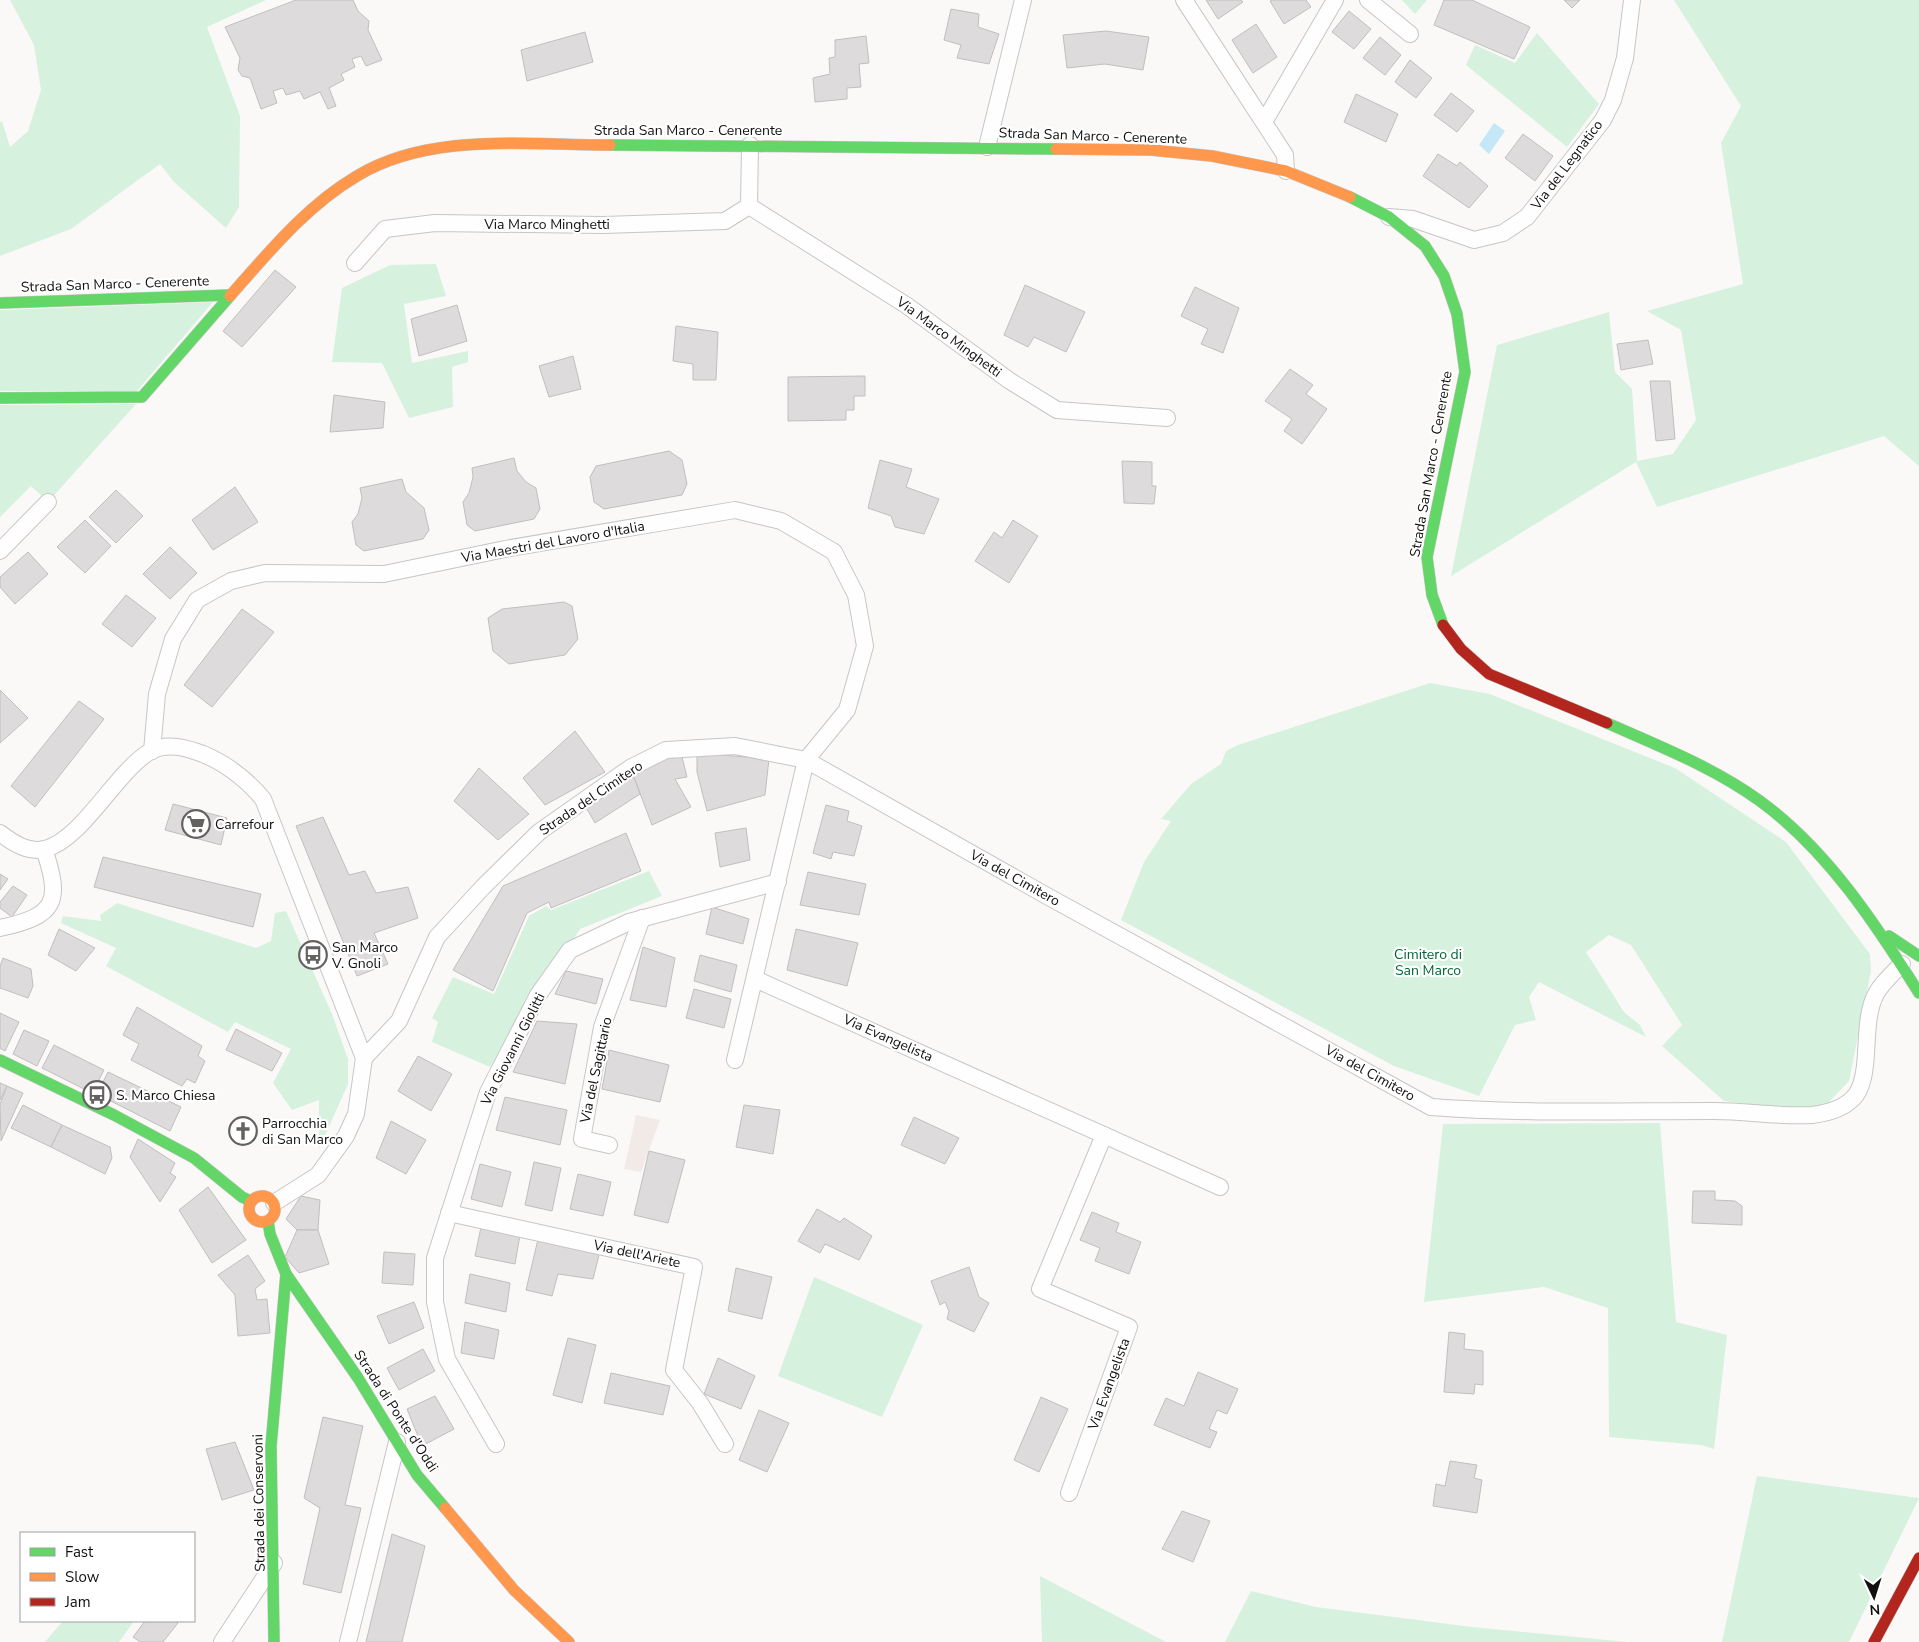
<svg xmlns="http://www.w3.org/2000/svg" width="1919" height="1642" font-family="'Nunito Sans',sans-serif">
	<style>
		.built { fill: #f2eae7 }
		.green { fill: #d6f1de }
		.water { fill: #c4e8f8 }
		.building { fill: #dddbdb; stroke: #c0bfbf }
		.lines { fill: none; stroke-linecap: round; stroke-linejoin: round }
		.street-casing { stroke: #c7c5c5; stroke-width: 18 }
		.fast-casing { stroke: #c7c5c5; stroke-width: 12 }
		.slow-casing { stroke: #c7c5c5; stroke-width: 12 }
		.jam-casing { stroke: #c7c5c5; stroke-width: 12 }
		.street { stroke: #fefefe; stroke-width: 16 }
		.fast { stroke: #63d668; stroke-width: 11 }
		.slow { stroke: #ff974d; stroke-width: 11 }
		.jam { stroke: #b3261e; stroke-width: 11 }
		.labels { text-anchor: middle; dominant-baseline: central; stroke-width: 4.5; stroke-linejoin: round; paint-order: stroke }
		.street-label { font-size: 14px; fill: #11100f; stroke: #fff }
		.poi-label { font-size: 14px; fill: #11100f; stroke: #fff; text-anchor: start }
		.park-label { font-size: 14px; fill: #006439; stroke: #fff }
	</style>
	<rect width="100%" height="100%" fill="#fbf9f8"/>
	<!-- built -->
	<path class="built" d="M636 1115 660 1120 641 1172 624 1169Z"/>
	<!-- green -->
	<g class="green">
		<path d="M10 0H266L207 27 240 116 239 207 226 228 174 182 160 164 71 229 0 256V122L2 121 10 147 28 131 41 90 34 45Z"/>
		<path d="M1402 0H1427L1415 14Z"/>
		<path d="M1674 0H1919V466L1884 436 1657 507 1636 462 1451 576 1497 345 1609 312 1615 372 1632 389 1637 461 1673 454 1696 420 1681 330 1647 311 1743 284 1721 143 1741 106Z"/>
		<path d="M1537 33 1599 104 1567 147 1466 65 1475 45 1515 63Z"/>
		<path d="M436 264 446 296 404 304 412 363 468 351V362L452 367 453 407 409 418 382 363 332 362 342 288 390 265Z"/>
		<path d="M213 302 137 391H0V310Z"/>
		<path d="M136 404 48 502 31 486 0 517V405Z"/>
		<path d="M1430 683 1490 694 1675 768 1786 842 1870 954 1871 971 1849 1081 1824 1107H1775L1724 1101 1662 1046 1682 1025 1631 945 1609 935 1586 952 1624 1012 1640 1025 1646 1037 1539 982 1529 997 1536 1020 1515 1025 1479 1096 1394 1066 1121 920 1144 862 1171 821 1161 819 1191 784 1221 764 1226 751 1238 745Z"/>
		<path d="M649 871 662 896 580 929 490 1067 432 1042 438 1022 432 1018 453 977 494 994 529 916 546 906 551 910Z"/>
		<path d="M117 903 256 948 271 941 275 913 286 911 332 1014 348 1059V1084L319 1149V1100L292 1110 273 1083 291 1049 235 1022 228 1032 106 966 116 948 61 923 63 916 101 921 100 915Z"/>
		<path d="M1660 1123 1676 1322 1727 1335 1714 1449 1701 1445 1609 1437 1608 1308 1544 1287 1424 1302 1443 1124Z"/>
		<path d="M814 1277 923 1325 882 1417 778 1376Z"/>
		<path d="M1757 1476 1919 1498 1849 1642H1722Z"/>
		<path d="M1040 1576 1166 1642H1042Z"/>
		<path d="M1251 1591 1316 1607 1472 1627 1628 1642H1225Z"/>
		<path d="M63 1621H134L119 1642H45Z"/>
	</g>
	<!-- water -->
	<path class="water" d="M1494 123 1505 131 1489 154 1479 145Z"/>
	<!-- building -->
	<g class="building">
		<path d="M296 0H353L358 11 369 21 368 30 382 60 366 66 361 56 352 59 355 67 341 74 344 80 329 88 336 106 328 109 320 92 304 99 300 91 286 95 283 88 273 91 277 103 261 109 250 78 242 76 238 70 240 58 225 27Z"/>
		<path d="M1206 0H1241L1243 2 1218 19Z"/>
		<path d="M1272 0H1306L1311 7 1284 24 1270 1Z"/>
		<path d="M1444 0H1472L1530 27 1514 59 1434 25Z"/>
		<path d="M1564 0H1580L1572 8Z"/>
		<path d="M951 9 979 14 978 27 999 34 989 64 957 58 961 45 944 40Z"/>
		<path d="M1349 11 1371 29 1354 49 1332 32Z"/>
		<path d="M1256 24 1277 57 1253 73 1232 40Z"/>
		<path d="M1106 31 1149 37 1143 70 1105 64 1067 68 1063 35Z"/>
		<path d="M585 32 593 62 527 81 521 50Z"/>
		<path d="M866 36 869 63 859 64 861 87 847 88V99L815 102 813 78 830 74 829 58 835 57V40Z"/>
		<path d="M1380 37 1401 55 1385 75 1363 58Z"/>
		<path d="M1410 60 1432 78 1416 98 1395 82Z"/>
		<path d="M1451 93 1474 111 1457 132 1434 115Z"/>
		<path d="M1356 94 1398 114 1386 142 1344 122Z"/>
		<path d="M1523 134 1553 156 1535 181 1505 158Z"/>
		<path d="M1438 154 1457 166 1460 162 1488 186 1469 208 1423 176Z"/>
		<path d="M275 270 296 287 242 347 223 331Z"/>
		<path d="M1025 285 1085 312 1066 352 1034 337 1028 347 1004 335Z"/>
		<path d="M1195 287 1239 308 1223 353 1201 344 1208 329 1181 316Z"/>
		<path d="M457 305 467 341 419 356 411 319Z"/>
		<path d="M676 326 718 332 716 380H693V364L673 361Z"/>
		<path d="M1648 340 1653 364 1621 370 1617 344Z"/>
		<path d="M573 356 581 389 549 397 539 366Z"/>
		<path d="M1290 369 1313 385 1306 394 1327 409 1302 444 1284 431 1292 419 1265 401Z"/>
		<path d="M865 376V396H854V410H846V420L788 421V377Z"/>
		<path d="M1650 381H1670L1675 439 1656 441Z"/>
		<path d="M334 395 385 402 383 428 330 432Z"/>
		<path d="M669 451 682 460 687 484 682 495 604 509 594 502 590 477 596 466Z"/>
		<path d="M514 458 517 471 526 482 536 488 540 509 534 519 475 531 467 525 463 502 469 493 473 477 472 468Z"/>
		<path d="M880 460 912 469 906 487 939 499 924 534 895 527 891 516 868 508Z"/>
		<path d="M1122 461 1152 462V486H1156L1154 504 1124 503Z"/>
		<path d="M402 479 406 492 424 508 429 530 423 539 364 551 356 545 352 522 358 514 362 498 360 488Z"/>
		<path d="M235 487 258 522 213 550 192 520Z"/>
		<path d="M116 490 143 516 116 543 89 517Z"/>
		<path d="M85 520 111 546 85 573 57 547Z"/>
		<path d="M1013 520 1038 536 1009 583 975 561 994 532 1002 538Z"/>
		<path d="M170 547 197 573 170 599 143 574Z"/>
		<path d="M28 552 48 574 15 604 0 587V577Z"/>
		<path d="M126 595 156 618 132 647 102 624Z"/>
		<path d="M564 602 572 606 578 639 565 655 509 664 493 651 488 618 502 609Z"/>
		<path d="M242 609 274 632 212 707 184 685Z"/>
		<path d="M0 690 28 718 0 743Z"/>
		<path d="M79 701 104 719 35 807 11 786Z"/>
		<path d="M575 731 605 772 545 805 523 778Z"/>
		<path d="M681 753 687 777 675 779 691 807 652 825 632 772Z"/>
		<path d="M697 753 769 759 765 795 707 811 697 772Z"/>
		<path d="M479 768 529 814 498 840 454 801Z"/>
		<path d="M634 777 640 794 595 823 584 804Z"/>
		<path d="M173 804 227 818 221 845 165 830Z"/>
		<path d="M826 805 849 811 847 821 862 826 854 856 833 852 831 859 813 853Z"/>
		<path d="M323 817 349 875 365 871 376 893 408 887 418 918 374 933 388 964 357 976 296 826Z"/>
		<path d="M746 828 750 860 720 867 715 833Z"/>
		<path d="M626 833 641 871 551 908 549 902 527 913 493 991 453 970 503 886Z"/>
		<path d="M103 857 261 894 253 927 94 887Z"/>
		<path d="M808 872 866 884 859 915 800 905Z"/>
		<path d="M0 874 8 879 0 890Z"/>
		<path d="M13 886 27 895 12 917 0 908V902Z"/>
		<path d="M712 907 749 919 743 944 706 934Z"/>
		<path d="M59 929 95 948 76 971 48 955Z"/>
		<path d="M796 929 858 943 847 986 787 970Z"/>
		<path d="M643 947 675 958 666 1007 630 1000Z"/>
		<path d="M700 955 737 965 731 992 694 981Z"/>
		<path d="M3 958 31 969 33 986 28 998 0 988V966Z"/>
		<path d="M566 971 603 979 596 1004 555 994Z"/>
		<path d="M694 989 731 999 724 1028 686 1018Z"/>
		<path d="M137 1007 202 1046 198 1056 205 1061 195 1083 187 1079 182 1086 131 1060 139 1044 123 1035Z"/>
		<path d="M0 1013 19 1022 5 1051 0 1048Z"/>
		<path d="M537 1021 577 1024 565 1084 513 1072Z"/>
		<path d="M236 1029 282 1053 272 1071 226 1050Z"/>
		<path d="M24 1030 49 1041 37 1066 13 1054Z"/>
		<path d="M54 1045 104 1070 92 1093 42 1068Z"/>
		<path d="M609 1050 669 1065 660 1102 602 1089Z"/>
		<path d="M418 1056 452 1074 431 1111 398 1091Z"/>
		<path d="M108 1072 181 1107 170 1131 97 1094Z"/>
		<path d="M0 1083 7 1086 0 1100Z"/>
		<path d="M7 1086 23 1093 1 1141 0 1104Z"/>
		<path d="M505 1097 567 1110 560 1145 496 1130Z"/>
		<path d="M23 1105 62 1125 51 1147 11 1128Z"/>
		<path d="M744 1105 780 1110 773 1154 736 1147Z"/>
		<path d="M914 1117 959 1138 945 1164 901 1145Z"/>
		<path d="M391 1121 426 1140 406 1174 376 1158Z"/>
		<path d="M62 1125 110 1147 112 1158 105 1174 51 1147Z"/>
		<path d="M138 1139 175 1163 170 1173 176 1177 160 1202 130 1157Z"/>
		<path d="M649 1151 685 1160 668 1223 634 1215Z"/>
		<path d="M534 1162 561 1168 552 1211 525 1205Z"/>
		<path d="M480 1164 511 1172 502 1207 471 1199Z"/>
		<path d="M578 1174 611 1182 603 1216 570 1209Z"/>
		<path d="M208 1187 246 1240 212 1263 179 1210Z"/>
		<path d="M1693 1191H1715V1200L1735 1201 1742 1206V1225L1692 1223Z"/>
		<path d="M301 1196 320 1200 318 1230H297L286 1219Z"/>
		<path d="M817 1209 840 1222 844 1218 872 1236 859 1260 825 1244 820 1253 798 1241Z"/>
		<path d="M1092 1212 1119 1223 1116 1232 1141 1242 1129 1274 1095 1261 1100 1248 1080 1240Z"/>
		<path d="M481 1227 520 1235 515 1264 475 1256Z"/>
		<path d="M297 1230H318L329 1264 299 1273 285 1257Z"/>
		<path d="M539 1235 600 1251 593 1279 558 1274 552 1296 526 1290Z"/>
		<path d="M384 1252 415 1254 413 1285 382 1283Z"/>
		<path d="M248 1255 265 1281 255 1289 257 1300 267 1299 270 1333 238 1336 235 1295 218 1275Z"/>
		<path d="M969 1267 979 1297 989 1303 974 1332 947 1319 949 1311 945 1302 940 1305 931 1281Z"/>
		<path d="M736 1268 772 1277 762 1319 728 1311Z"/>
		<path d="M470 1274 510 1283 506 1312 465 1303Z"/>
		<path d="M414 1302 424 1328 389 1344 377 1316Z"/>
		<path d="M465 1322 499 1330 494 1359 461 1353Z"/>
		<path d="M1449 1332 1465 1334 1464 1349 1483 1351V1385L1475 1384 1474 1394 1444 1392Z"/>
		<path d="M568 1338 596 1345 582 1403 553 1395Z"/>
		<path d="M423 1349 435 1371 399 1390 387 1368Z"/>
		<path d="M718 1358 755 1376 741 1409 704 1394Z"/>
		<path d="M1198 1372 1238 1389 1227 1414 1217 1410 1209 1429 1217 1432 1210 1448 1154 1425 1166 1398 1184 1406Z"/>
		<path d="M611 1373 670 1386 663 1415 604 1403Z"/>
		<path d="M435 1396 454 1429 422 1446 407 1409Z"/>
		<path d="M1041 1397 1068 1409 1039 1472 1014 1460Z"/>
		<path d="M759 1410 789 1423 767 1472 739 1460Z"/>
		<path d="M323 1417 363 1426 345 1505 361 1508 341 1593 303 1584 320 1508 304 1498Z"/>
		<path d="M235 1442 254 1490 222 1500 206 1449Z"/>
		<path d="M1450 1461 1477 1465 1474 1478 1482 1480 1477 1513 1433 1506 1436 1484 1445 1486Z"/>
		<path d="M1182 1511 1210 1521 1193 1562 1162 1549Z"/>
		<path d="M392 1534 425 1546 402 1642H366Z"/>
		<path d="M145 1621H175L178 1623 163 1642H140L133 1637Z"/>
	</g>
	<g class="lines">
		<defs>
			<g id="street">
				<path d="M1184 0 1285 155 1286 171"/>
				<path d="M1368 0 1410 34"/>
				<path d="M1264 122 1335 0"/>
				<path d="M987 147 1023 0"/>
				<path d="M749 206 906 305 1010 381 1057 410 1167 418"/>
				<path d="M1389 217 1413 219 1474 240 1503 233 1527 217 1603 120 1613 100 1625 58 1632 0"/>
				<path d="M355 263 385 229 435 223 603 225 725 221 749 206 750 145"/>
				<path d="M0 551 48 502"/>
				<path d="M152 751 157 694 173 639 197 600 231 581 265 573 384 574 505 549 735 510 781 521 834 552 856 595 865 646 847 710 806 760 735 1060"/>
				<path d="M0 833C13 843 28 853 45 849 82 840 117 770 151 751 167 742 187 748 203 754 227 764 247 780 263 799L364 1058 356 1114 346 1136 318 1175 274 1203"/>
				<path d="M0 928C56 916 62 902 44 849"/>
				<path d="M755 979 1220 1187"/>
				<path d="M364 1058 399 1021 437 937 483 887 539 832 630 768 666 750 735 746 806 760 1047 896 1431 1107C1525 1114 1620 1111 1714 1111 1747 1111 1780 1117 1812 1115 1828 1113 1846 1108 1856 1095 1873 1070 1860 1021 1877 992 1883 982 1893 973 1902 964"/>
				<path d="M609 1145 582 1139 602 1027 642 918"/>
				<path d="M449 1213 694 1267 674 1370 700 1403 725 1444"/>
				<path d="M496 1444 447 1359 435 1302V1258L488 1092 538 995 570 950 629 922 778 882"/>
				<path d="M1069 1493 1129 1327 1040 1289 1104 1135"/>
				<path d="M222 1642 274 1563"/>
				<path d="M348 1642 397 1442"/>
			</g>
			<g id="fast">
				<path d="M610 145 1056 149"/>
				<path d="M1350 197 1389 217 1425 246 1444 276 1457 314 1465 372 1427 557 1432 595 1443 625"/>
				<path d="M0 303 230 295"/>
				<path d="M0 398 142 397 230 296"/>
				<path d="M1607 723C1659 746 1713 767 1760 801 1827 850 1875 923 1919 993"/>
				<path d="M1889 936 1919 956"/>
				<path d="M0 1060 114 1115 194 1158 242 1197 251 1201"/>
				<path d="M268 1221 270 1234 286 1274 358 1378 417 1475 445 1508"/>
				<path d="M274 1642 271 1446 286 1274"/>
			</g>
			<g id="slow">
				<path d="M1056 149 1151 150 1212 156 1286 171 1350 197"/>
				<path d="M230 296C268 253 306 206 357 176 430 132 527 145 610 145"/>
				<circle cx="262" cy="1209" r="13"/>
				<path d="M445 1508 514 1590 569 1642"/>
			</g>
			<g id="jam">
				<path d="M1443 625 1461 649 1489 674 1607 723"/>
				<path d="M1874 1642 1919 1558"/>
			</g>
		</defs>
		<!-- street casing -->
		<use href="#street" class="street-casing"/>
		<!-- fast casing -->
		<use href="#fast" class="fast-casing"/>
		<!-- slow casing -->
		<use href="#slow" class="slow-casing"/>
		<!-- jam casing -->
		<use href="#jam" class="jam-casing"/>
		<!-- street -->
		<use href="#street" class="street"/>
		<!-- fast -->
		<use href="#fast" class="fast"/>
		<!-- slow -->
		<use href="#slow" class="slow"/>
		<!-- jam -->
		<use href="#jam" class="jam"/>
	</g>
	<!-- icons -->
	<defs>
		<symbol id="supermarket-ring" viewBox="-11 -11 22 22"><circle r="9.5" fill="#fff" stroke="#636261" stroke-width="1.5"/><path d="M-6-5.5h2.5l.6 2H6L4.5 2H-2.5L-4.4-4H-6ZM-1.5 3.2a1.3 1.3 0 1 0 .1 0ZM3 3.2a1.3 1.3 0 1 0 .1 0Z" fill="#636261"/></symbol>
		<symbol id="bus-ring" viewBox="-11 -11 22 22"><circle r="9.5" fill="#fff" stroke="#636261" stroke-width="1.5"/><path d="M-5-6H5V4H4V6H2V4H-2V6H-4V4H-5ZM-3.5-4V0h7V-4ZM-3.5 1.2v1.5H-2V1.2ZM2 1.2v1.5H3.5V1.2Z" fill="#636261"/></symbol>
		<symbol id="church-ring" viewBox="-11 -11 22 22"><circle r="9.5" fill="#fff" stroke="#636261" stroke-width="1.5"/><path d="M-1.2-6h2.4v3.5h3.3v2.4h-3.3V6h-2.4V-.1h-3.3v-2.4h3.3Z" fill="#636261"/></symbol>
	</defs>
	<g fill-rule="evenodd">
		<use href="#supermarket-ring" x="180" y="808" width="32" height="32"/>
		<use href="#bus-ring" x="297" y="939" width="32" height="32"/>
		<use href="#bus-ring" x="81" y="1079" width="32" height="32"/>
		<use href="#church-ring" x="227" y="1115" width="32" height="32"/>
	</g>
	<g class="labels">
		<!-- street labels -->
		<g class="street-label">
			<text x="688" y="130">Strada San Marco - Cenerente</text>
			<text transform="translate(1093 136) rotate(2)">Strada San Marco - Cenerente</text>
			<text transform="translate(1567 165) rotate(-53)">Via del Legnatico</text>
			<text x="547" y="224">Via Marco Minghetti</text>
			<text transform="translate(115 284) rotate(-2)">Strada San Marco - Cenerente</text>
			<text transform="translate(949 337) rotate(36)">Via Marco Minghetti</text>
			<text transform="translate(1431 464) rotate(-80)">Strada San Marco - Cenerente</text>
			<text transform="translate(553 542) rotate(-10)">Via Maestri del Lavoro d'Italia</text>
			<text transform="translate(591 798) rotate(-34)">Strada del Cimitero</text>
			<text transform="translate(1015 878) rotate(29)">Via del Cimitero</text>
			<text transform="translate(888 1038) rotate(24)">Via Evangelista</text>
			<text transform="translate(513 1049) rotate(-63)">Via Giovanni Giolitti</text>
			<text transform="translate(596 1070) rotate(-78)">Via del Sagittario</text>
			<text transform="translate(1370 1073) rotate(29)">Via del Cimitero</text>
			<text transform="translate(637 1254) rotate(12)">Via dell'Ariete</text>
			<text transform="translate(1109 1384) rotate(-70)">Via Evangelista</text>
			<text transform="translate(396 1411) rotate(57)">Strada di Ponte d'Oddi</text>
			<text transform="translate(259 1503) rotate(-91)">Strada dei Conservoni</text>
		</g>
		<!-- poi labels -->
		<g class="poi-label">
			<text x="215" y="824">Carrefour</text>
			<text x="332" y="947">San Marco<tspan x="332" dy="16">V. Gnoli</tspan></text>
			<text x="116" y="1095">S. Marco Chiesa</text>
			<text x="262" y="1123">Parrocchia<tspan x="262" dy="16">di San Marco</tspan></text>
		</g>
		<!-- park labels -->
		<g class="park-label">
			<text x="1428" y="954">Cimitero di<tspan x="1428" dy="16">San Marco</tspan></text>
		</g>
	</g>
	<!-- legend -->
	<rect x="20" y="1532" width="175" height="90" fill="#ffffff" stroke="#a09f9f"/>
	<rect x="30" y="1548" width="25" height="8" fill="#63d668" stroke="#a09f9f"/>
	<text x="65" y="1557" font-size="15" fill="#11100f">Fast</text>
	<rect x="30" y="1573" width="25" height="8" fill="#ff974d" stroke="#a09f9f"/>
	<text x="65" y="1582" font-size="15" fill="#11100f">Slow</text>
	<rect x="30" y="1598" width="25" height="8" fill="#b3261e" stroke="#a09f9f"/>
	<text x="65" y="1607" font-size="15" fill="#11100f">Jam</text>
	<!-- north arrow -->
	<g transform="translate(1874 1597) rotate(176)" stroke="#ffffff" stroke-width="4" paint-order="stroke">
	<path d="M0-4L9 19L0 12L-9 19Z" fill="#11100f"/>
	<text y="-8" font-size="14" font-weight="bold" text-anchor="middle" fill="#11100f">N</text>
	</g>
</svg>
